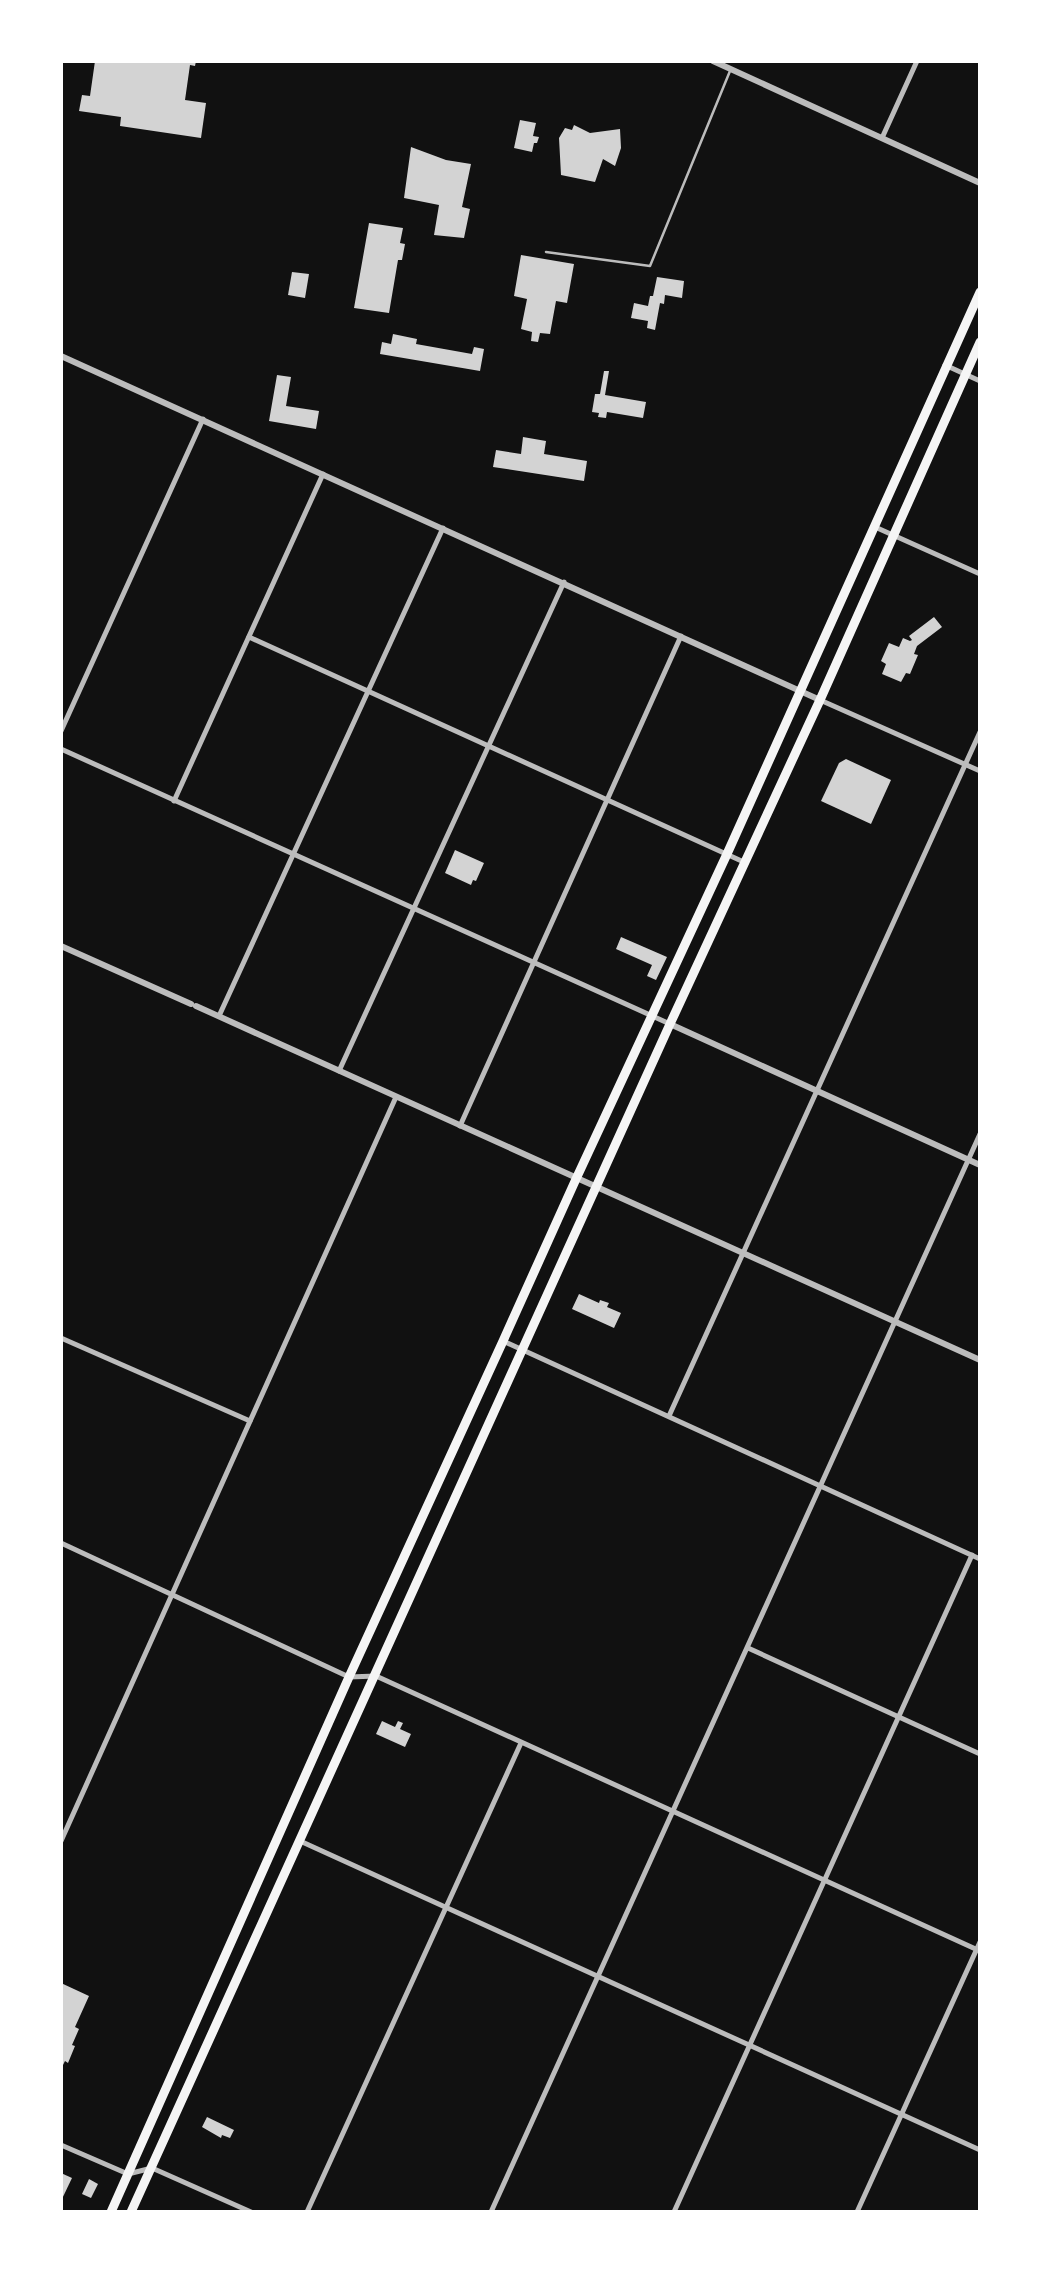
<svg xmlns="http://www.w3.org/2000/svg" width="1041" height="2273" font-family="'DejaVu Sans',sans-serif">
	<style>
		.building { fill: #d3d3d3 }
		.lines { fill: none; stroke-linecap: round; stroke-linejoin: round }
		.service { stroke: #bcbcbc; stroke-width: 2.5 }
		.minor { stroke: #bcbcbc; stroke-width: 5 }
		.tertiary { stroke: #bcbcbc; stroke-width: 6 }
		.trunk { stroke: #f5f5f5; stroke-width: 9 }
	</style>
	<rect width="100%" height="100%" fill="#111"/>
	<!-- building -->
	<g class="building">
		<path d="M95 61H196L195 66 190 65 185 100 206 103 201 138 120 126 121 117 79 111 82 95 90 96Z"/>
		<path d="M520 120 536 123 533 136 539 137 537 143H534L532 152 514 148Z"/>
		<path d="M574 125 590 133 620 129 621 148 615 166 603 159 595 182 561 175 559 138 565 128 572 130Z"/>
		<path d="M411 147 446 160 471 164 462 207 470 209 464 238 434 235 439 205 404 198Z"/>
		<path d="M369 223 403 228 400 243 405 244 402 260H398L389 313 354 308Z"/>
		<path d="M521 255 574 264 567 303 556 301 550 334 540 333 538 342 531 341 532 332 521 329 527 299 514 296Z"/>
		<path d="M292 272 309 274 305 298 288 295Z"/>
		<path d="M657 277 684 281 682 298 665 295 664 304 660 303 655 330 647 328 648 321 631 318 634 303 648 306 650 296H653Z"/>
		<path d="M393 334 417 339 416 344 472 354 474 347 484 349 480 371 380 354 382 342 391 344Z"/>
		<path d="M604 371H609L605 395 646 402 643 418 607 412 606 418 598 417 599 413 592 412 595 394H600Z"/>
		<path d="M277 375 291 377 286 406 319 411 316 429 269 421Z"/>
		<path d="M523 437 546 441 544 454 587 461 584 481 493 467 496 450 521 454Z"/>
		<path d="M934 617 942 627 917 646 914 654 918 655 910 674 906 673 901 682 882 674 886 664 881 661 889 643 899 647 903 638 910 641 912 640 909 636Z"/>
		<path d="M846 759 891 780 871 824 821 801 839 763Z"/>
		<path d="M455 850 484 863 476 881 473 880 471 885 445 873Z"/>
		<path d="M621 937 667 957 656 980 647 976 652 965 616 949Z"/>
		<path d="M579 1294 599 1303 600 1300 609 1303 607 1307 621 1313 614 1328 572 1309Z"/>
		<path d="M382 1721 395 1727 398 1721 403 1723 400 1729 411 1734 405 1747 376 1734Z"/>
		<path d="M61 1983 89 1996 75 2027 79 2029 72 2045 75 2046 68 2063 65 2061 61 2069Z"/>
		<path d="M207 2117 234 2130 230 2138 222 2135 221 2138 202 2127Z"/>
		<path d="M61 2173 72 2178 61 2201Z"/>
		<path d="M89 2179 98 2184 91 2198 82 2194Z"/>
	</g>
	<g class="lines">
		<!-- service -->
		<path class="service" d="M546 252 650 266 730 71"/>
		<!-- minor -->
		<g class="minor">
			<path d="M882 138 917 61"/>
			<path d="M945 365 980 381"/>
			<path d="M875 527 980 574"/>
			<path d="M249 637 746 863"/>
			<path d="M820 700 980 771"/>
			<path d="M61 731 203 419"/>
			<path d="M61 749 670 1024"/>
			<path d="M174 801 323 474"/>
			<path d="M219 1016 443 528"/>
			<path d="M339 1071 564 582"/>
			<path d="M460 1126 681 636"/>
			<path d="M61 1338 250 1421"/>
			<path d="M503 1341 980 1559"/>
			<path d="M669 1416 980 732"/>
			<path d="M61 1543 349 1677 376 1676 980 1951"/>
			<path d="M748 1648 980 1754"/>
			<path d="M61 1841 396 1097"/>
			<path d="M300 1841 980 2150"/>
			<path d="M61 2145 128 2174 152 2168 251 2212"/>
			<path d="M307 2212 521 1743"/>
			<path d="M491 2212 980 1134"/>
			<path d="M674 2212 972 1555"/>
			<path d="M857 2212 980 1942"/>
		</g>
		<!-- tertiary -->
		<g class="tertiary">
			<path d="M713 61 980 183"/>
			<path d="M61 356 820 700"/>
			<path d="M61 946 191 1004"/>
			<path d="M196 1006 980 1360"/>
			<path d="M670 1024 980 1165"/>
		</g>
		<!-- trunk -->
		<g class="trunk">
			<path d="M111 2212 349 1677 503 1341 576 1179 727 854 980 292"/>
			<path d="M131 2212 670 1024 820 700 980 342"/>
		</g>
	</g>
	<!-- border -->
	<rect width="1041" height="2273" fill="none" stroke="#ffffff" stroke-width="126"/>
</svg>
